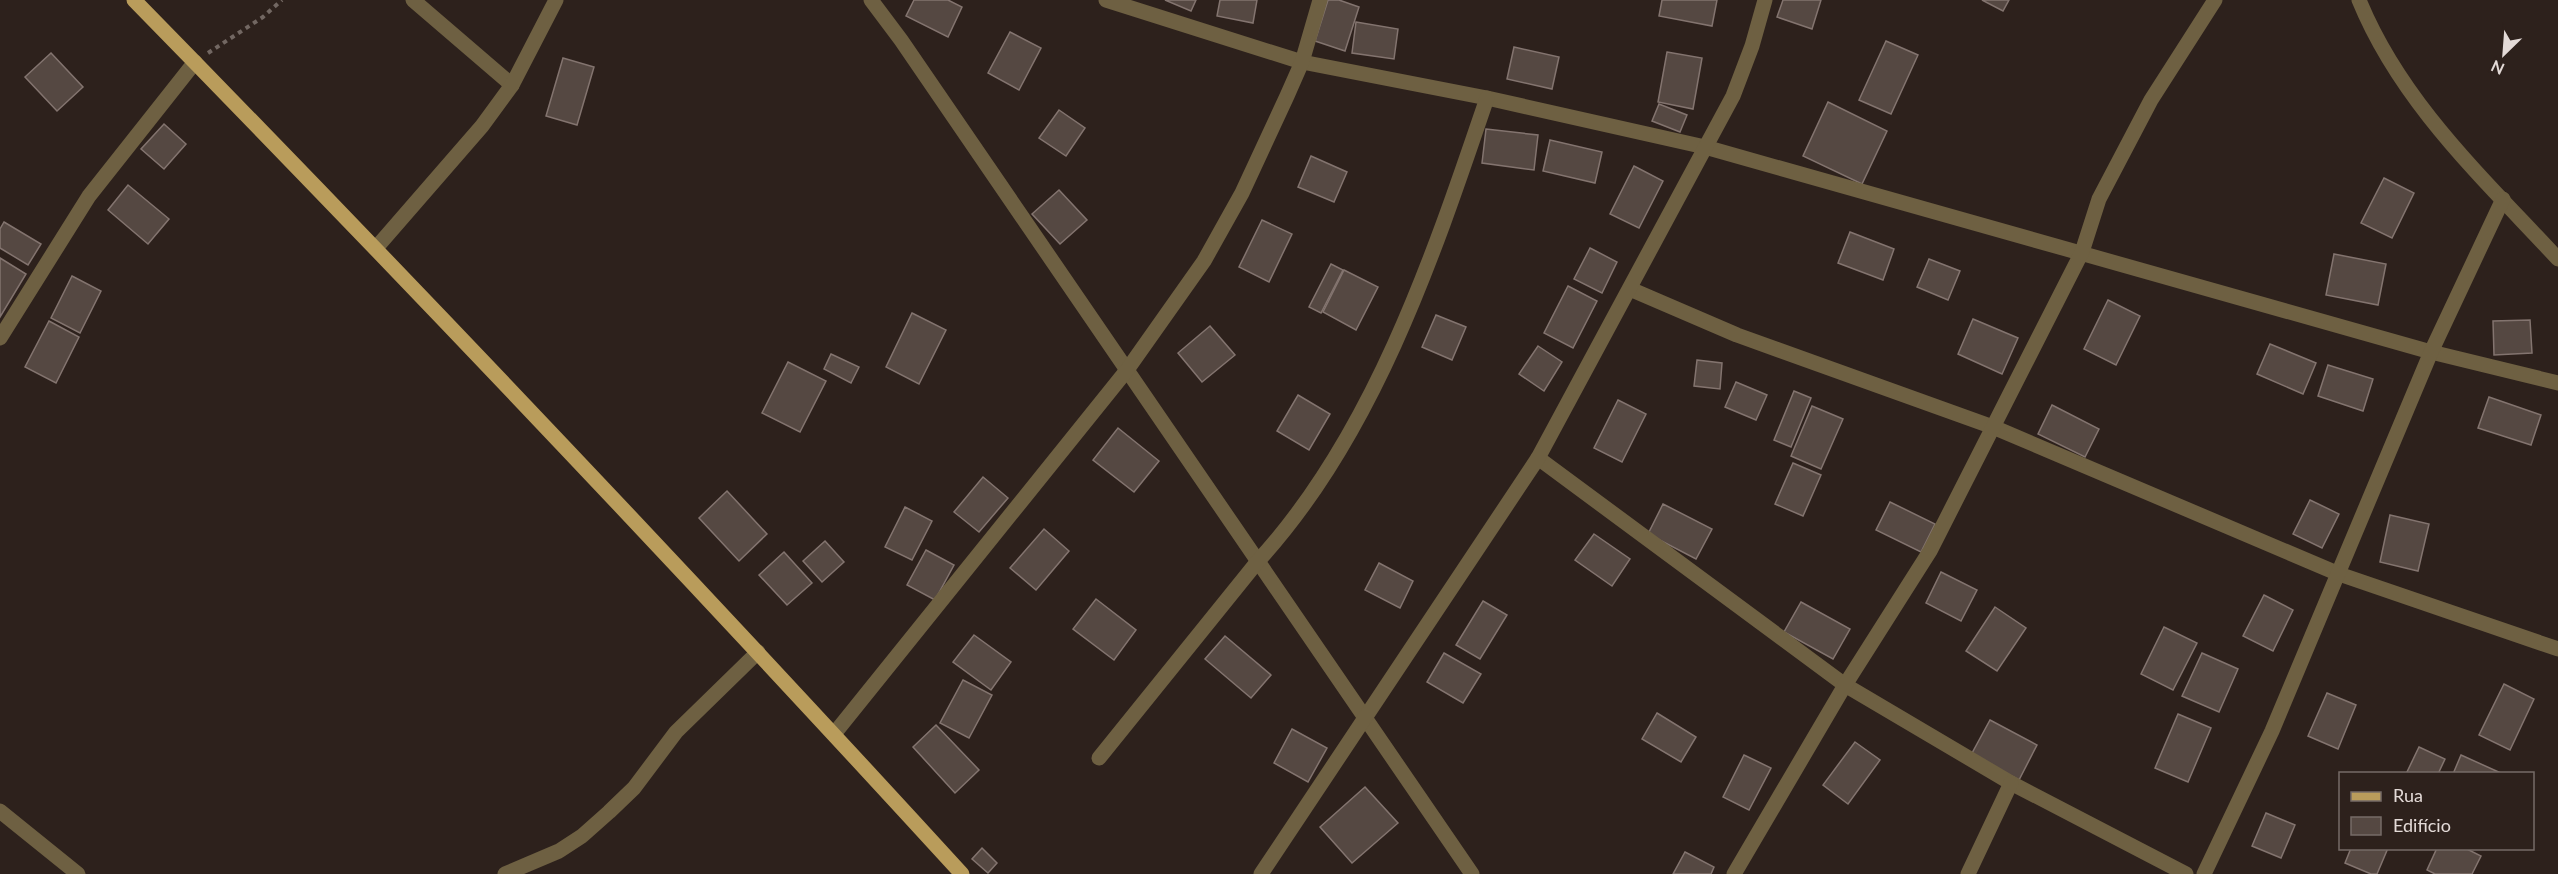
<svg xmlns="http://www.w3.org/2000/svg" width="2558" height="874" font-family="Lato,sans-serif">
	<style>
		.building { fill: #554842; stroke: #83746f; stroke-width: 1.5 }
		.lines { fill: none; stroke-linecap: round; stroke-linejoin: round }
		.path { stroke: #726762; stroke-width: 4; stroke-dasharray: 4.5 4.5; stroke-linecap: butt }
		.street { stroke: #6e6042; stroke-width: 15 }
		.primary { stroke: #b99c5b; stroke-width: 15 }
	</style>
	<rect width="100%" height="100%" fill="#2d211c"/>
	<!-- building -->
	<g class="building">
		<path d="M914 0H948L962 7 948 37 906 16Z"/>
		<path d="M1165 0H1196L1191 11Z"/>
		<path d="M1220 0H1257L1253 23 1217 16Z"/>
		<path d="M1328 0H1339L1359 7 1345 51 1315 41Z"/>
		<path d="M1662 0H1717L1712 26 1659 16Z"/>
		<path d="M1783 0H1821L1812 29 1777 17Z"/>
		<path d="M1982 0H2009L2003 11Z"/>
		<path d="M1356 22 1398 29 1394 59 1352 53Z"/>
		<path d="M1010 32 1041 48 1019 90 988 73Z"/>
		<path d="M1886 41 1918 55 1891 114 1859 100Z"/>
		<path d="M1514 47 1559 57 1552 89 1507 79Z"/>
		<path d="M1667 52 1702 58 1693 109 1658 102Z"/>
		<path d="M51 53 83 87 57 111 25 77Z"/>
		<path d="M563 58 594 67 577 125 546 116Z"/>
		<path d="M1828 102 1887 131 1862 184 1803 156Z"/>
		<path d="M1659 104 1687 115 1680 132 1652 121Z"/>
		<path d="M1059 110 1085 128 1066 156 1039 138Z"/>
		<path d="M164 124 186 144 164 169 141 149Z"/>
		<path d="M1486 129 1538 135 1534 170 1482 163Z"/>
		<path d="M1550 140 1602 152 1595 183 1543 171Z"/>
		<path d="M1311 156 1347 172 1334 202 1298 187Z"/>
		<path d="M1634 166 1663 181 1639 228 1610 214Z"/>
		<path d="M2384 178 2414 193 2392 238 2361 223Z"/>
		<path d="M128 185 169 219 148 244 108 210Z"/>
		<path d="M1059 190 1087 220 1060 244 1032 214Z"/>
		<path d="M1262 220 1292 234 1269 282 1239 267Z"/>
		<path d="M4 222 41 244 28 265 0 248V229Z"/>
		<path d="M1850 232 1894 249 1883 280 1838 263Z"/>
		<path d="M1590 248 1617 262 1602 293 1574 279Z"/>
		<path d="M2334 254 2386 264 2378 305 2326 295Z"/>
		<path d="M0 258 26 274 0 317Z"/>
		<path d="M1929 259 1960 271 1948 300 1917 287Z"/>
		<path d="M1331 264 1343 270 1321 313 1309 307Z"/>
		<path d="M1344 270 1378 287 1356 330 1323 312Z"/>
		<path d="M72 276 101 291 80 333 51 318Z"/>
		<path d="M1568 286 1597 301 1573 348 1544 333Z"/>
		<path d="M2108 300 2140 316 2116 365 2084 349Z"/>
		<path d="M912 313 946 330 919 384 886 367Z"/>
		<path d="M1436 315 1466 327 1452 360 1422 347Z"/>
		<path d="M1973 319 2018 338 2002 374 1958 354Z"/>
		<path d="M2530 320 2532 353 2494 355 2493 321Z"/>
		<path d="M49 321 79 337 56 383 25 367Z"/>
		<path d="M1210 326 1235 355 1202 382 1178 353Z"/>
		<path d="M2270 344 2316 363 2303 394 2257 374Z"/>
		<path d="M1538 346 1562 362 1544 391 1519 374Z"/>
		<path d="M831 354 859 367 851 383 824 369Z"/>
		<path d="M1697 360 1722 363 1720 389 1694 386Z"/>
		<path d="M788 362 826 381 800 432 762 413Z"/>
		<path d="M2328 365 2373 379 2363 411 2318 396Z"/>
		<path d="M1736 382 1767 395 1756 420 1725 407Z"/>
		<path d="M1794 391 1811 398 1791 447 1774 440Z"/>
		<path d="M1298 395 1330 414 1309 450 1277 431Z"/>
		<path d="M2489 397 2541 415 2531 445 2478 428Z"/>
		<path d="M1618 400 1646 414 1622 462 1594 448Z"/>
		<path d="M2052 405 2099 429 2085 457 2038 434Z"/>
		<path d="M1812 406 1843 419 1821 469 1791 456Z"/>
		<path d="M1118 428 1159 461 1134 492 1093 460Z"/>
		<path d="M1793 463 1821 475 1803 516 1775 504Z"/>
		<path d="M983 477 1008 498 979 532 954 512Z"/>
		<path d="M727 491 767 534 739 561 699 518Z"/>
		<path d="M2310 500 2339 514 2322 548 2293 534Z"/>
		<path d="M1890 502 1935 524 1921 552 1876 530Z"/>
		<path d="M1663 504 1712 529 1696 559 1648 534Z"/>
		<path d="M905 507 932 521 912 560 885 547Z"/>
		<path d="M2390 515 2429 524 2418 571 2380 562Z"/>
		<path d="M1044 529 1069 551 1036 590 1010 568Z"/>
		<path d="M1594 534 1630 559 1612 586 1575 560Z"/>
		<path d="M825 541 844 562 822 582 803 561Z"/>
		<path d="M926 550 954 565 935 600 907 585Z"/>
		<path d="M784 552 812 583 787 605 759 575Z"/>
		<path d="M1379 563 1413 581 1400 608 1365 590Z"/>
		<path d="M1941 572 1977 590 1961 621 1926 603Z"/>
		<path d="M2264 595 2293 610 2273 651 2243 636Z"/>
		<path d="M1096 599 1136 630 1114 660 1073 629Z"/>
		<path d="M1483 601 1507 615 1480 659 1456 645Z"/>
		<path d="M1801 602 1850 629 1833 659 1784 632Z"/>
		<path d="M1995 607 2026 628 1997 671 1966 651Z"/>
		<path d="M2164 627 2197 643 2173 690 2141 674Z"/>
		<path d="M974 635 1011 662 991 690 953 662Z"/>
		<path d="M1225 636 1271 675 1251 698 1205 659Z"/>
		<path d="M1444 653 1481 674 1463 703 1427 682Z"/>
		<path d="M2202 653 2238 669 2219 712 2182 696Z"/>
		<path d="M963 680 992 695 969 738 940 723Z"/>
		<path d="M2504 684 2534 699 2510 750 2479 735Z"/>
		<path d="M2327 693 2356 705 2338 749 2308 736Z"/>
		<path d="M1657 713 1696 737 1681 762 1642 739Z"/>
		<path d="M2178 714 2211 728 2188 782 2155 768Z"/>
		<path d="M1990 720 2037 745 2019 780 1971 755Z"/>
		<path d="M936 725 979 770 955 793 913 747Z"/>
		<path d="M1292 729 1327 748 1308 782 1274 763Z"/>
		<path d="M1855 742 1880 760 1848 804 1823 785Z"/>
		<path d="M2419 747 2445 759 2438 774H2406Z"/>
		<path d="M1744 755 1771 768 1749 810 1723 797Z"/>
		<path d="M2461 755 2503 774H2453Z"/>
		<path d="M1365 787 1398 823 1352 863 1320 827Z"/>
		<path d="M2266 813 2295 825 2281 858 2252 846Z"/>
		<path d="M982 848 997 863 988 873 972 859Z"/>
		<path d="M2351 848H2388L2377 874H2371L2345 863Z"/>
		<path d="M2437 848H2465L2481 856 2472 874H2435L2427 870Z"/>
		<path d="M1685 852 1714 867 1711 874H1673Z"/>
	</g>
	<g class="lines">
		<!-- path -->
		<path class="path" d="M208 53 263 17 282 0"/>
		<!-- street -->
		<g class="street">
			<path d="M413 0 512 85"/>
			<path d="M871 0 901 40 1472 874"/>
			<path d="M1106 0 1302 62 1487 98 1705 147 2431 352 2558 383"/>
			<path d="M2359 0C2401 103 2484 179 2558 259"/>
			<path d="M376 248 482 126 512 85 556 0"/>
			<path d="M1630 289 1737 335 1993 427 2339 574 2558 649"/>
			<path d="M0 338 89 196 195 62"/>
			<path d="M1538 458 1845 685 2011 783 2186 874"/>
			<path d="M834 734 1127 370 1204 261 1242 193 1287 96 1302 62 1320 0"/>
			<path d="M1099 758 1258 561C1373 436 1433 257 1487 98"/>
			<path d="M0 811 78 874"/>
			<path d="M505 874 559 851 582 836 609 812 634 788 676 732 758 652"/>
			<path d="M1261 874 1538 458 1733 96 1752 46 1765 0"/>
			<path d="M1734 874 1845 685 1930 551 2082 252 2099 199 2151 100 2215 0"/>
			<path d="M1968 874 2011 783"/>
			<path d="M2204 874 2272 731 2431 352 2503 199"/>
		</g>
		<!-- primary -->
		<path class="primary" d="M134 0C415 287 691 578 962 874"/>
	</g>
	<!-- legend -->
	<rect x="2339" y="772" width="195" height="78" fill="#2d211c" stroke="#766b67" stroke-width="1.5"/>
	<rect x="2351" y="792" width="30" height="9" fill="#b99c5b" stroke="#766b67" stroke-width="1.5"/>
	<text x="2393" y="802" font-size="18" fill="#e3dad7">Rua</text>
	<rect x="2351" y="817" width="30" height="18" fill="#554842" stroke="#766b67" stroke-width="1.5"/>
	<text x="2393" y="832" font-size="18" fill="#e3dad7">Edifício</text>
	<!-- north arrow -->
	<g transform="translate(2504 54) rotate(205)" stroke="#2d211c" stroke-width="4.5" paint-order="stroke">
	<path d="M0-4.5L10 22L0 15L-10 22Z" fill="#e3dad7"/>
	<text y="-9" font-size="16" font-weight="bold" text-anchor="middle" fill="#e3dad7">N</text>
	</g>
</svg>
